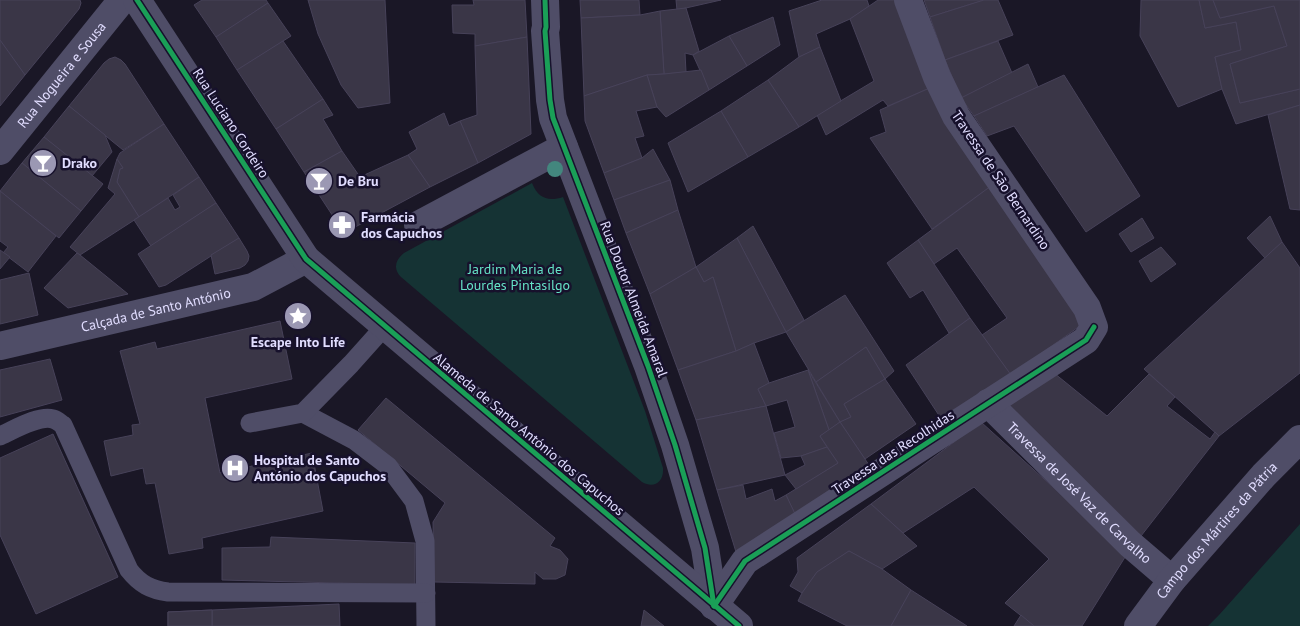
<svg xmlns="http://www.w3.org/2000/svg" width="1300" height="626" font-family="'PT Sans',sans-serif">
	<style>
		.green { fill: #153334 }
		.building { fill: #3a3647; stroke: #474259 }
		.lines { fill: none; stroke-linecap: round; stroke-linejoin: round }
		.service { stroke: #4f4d67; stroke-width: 19 }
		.minor { stroke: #4f4d67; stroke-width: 28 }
		.tertiary { stroke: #4f4d67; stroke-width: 28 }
		.cycleway-casing { stroke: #17112c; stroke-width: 8 }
		.cycleway { stroke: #1a9f57; stroke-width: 5 }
		.tree { fill: #43877e }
		.labels { text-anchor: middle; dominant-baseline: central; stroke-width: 5; stroke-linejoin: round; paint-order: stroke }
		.street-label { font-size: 14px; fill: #e1ddff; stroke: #17112c }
		.poi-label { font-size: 14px; font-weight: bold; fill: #e1ddff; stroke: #17112c; text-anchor: start }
		.park-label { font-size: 14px; fill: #65e2c6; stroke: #17112c }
	</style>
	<rect width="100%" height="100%" fill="#1a1726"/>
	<!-- green -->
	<g class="green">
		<path d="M532 183C538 198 548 202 563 197L645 411 663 468C664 482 654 489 642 482L401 277C393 269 395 260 404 253Z"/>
		<path d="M1300 524V626H1208L1219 615Z"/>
	</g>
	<!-- building -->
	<g class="building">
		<path d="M0 0H80L81 3 79 9 25 75 0 40Z"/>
		<path d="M202 0H266L268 3 216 37 194 5Z"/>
		<path d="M308 0H385L390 103 358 108 341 85 318 34Z"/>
		<path d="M473 0H525L527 37 475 46V34L453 33 452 5H474Z"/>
		<path d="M580 0H639L640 15 581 18Z"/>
		<path d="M676 0H721L677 10Z"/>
		<path d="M822 0H867L869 6 850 19 816 34 820 47 799 57 789 11Z"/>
		<path d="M878 0H903L932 87 888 106 883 100 826 135 817 115 874 81 850 19Z"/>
		<path d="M924 0H984L930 17Z"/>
		<path d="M984 0H998L1013 35 945 60 930 17Z"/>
		<path d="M1141 0H1199L1205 28 1236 22 1241 50 1215 57 1222 89 1178 107 1140 36Z"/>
		<path d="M1199 0H1213L1220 18 1274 6 1287 46 1230 64 1240 103 1300 89V105L1236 124 1222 89 1215 57 1241 50 1236 22 1205 28Z"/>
		<path d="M1213 0H1300V89L1240 103 1230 64 1287 46 1274 6 1220 18Z"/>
		<path d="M268 3 291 36 237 70 216 37Z"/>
		<path d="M686 8 699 51 693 55 685 53 686 72 664 74 660 11Z"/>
		<path d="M660 11 664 74 647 75 584 96 581 18 640 15Z"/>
		<path d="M773 17 780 45 747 66 729 36Z"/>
		<path d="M729 36 747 66 709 90 693 55Z"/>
		<path d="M527 37 531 134 478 163 460 121 477 115 475 46Z"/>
		<path d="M0 40 25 75 0 106Z"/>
		<path d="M283 41 323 99 276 129 237 70Z"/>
		<path d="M998 41 1012 73 961 98 945 60Z"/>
		<path d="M820 47 841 101 799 127 768 80 799 57Z"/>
		<path d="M115 57 121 60 125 64 164 124 123 150 69 106 104 63 109 59Z"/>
		<path d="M1028 64 1038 87 974 116 961 98Z"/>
		<path d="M701 70 709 90 666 117 657 107 647 75 664 74Z"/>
		<path d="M647 75 657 107 636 111 644 136 635 138 642 158 604 173 585 121 584 96Z"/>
		<path d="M1064 75 1140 196 1086 232 1014 126 987 136 974 116Z"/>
		<path d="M768 80 799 127 748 157 721 111Z"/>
		<path d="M932 87 991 186 932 229 870 138 886 132 880 110Z"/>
		<path d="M323 99 333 115 323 119 342 151 304 172 276 129Z"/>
		<path d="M1300 105V210L1290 209 1268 115Z"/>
		<path d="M69 106 105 135 112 152 92 176 44 137Z"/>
		<path d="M721 111 748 157 688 192 668 143Z"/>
		<path d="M444 113 449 126 460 121 478 163 430 187 408 155 417 149 409 132Z"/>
		<path d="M164 124 199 177 139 217 117 182 120 169 123 168 117 159 120 153Z"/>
		<path d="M44 137 103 184 81 211 22 163Z"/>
		<path d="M653 149 670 180 614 200 604 173 642 158Z"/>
		<path d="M342 151 360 177 408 155 430 187 344 233 304 172Z"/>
		<path d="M117 159 123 168 120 169 117 182 139 217 80 255 70 247 115 194 108 188Z"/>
		<path d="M22 163 81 211 59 238 0 191Z"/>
		<path d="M199 177 216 203 151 246 134 220 168 198 175 210 180 207 173 195Z"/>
		<path d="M670 180 678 210 626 233 614 200Z"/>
		<path d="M991 186 1084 323 1011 375 982 335 1007 318 957 248 934 264 918 240Z"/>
		<path d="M0 191 56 236 28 272 3 253 8 247 0 241Z"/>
		<path d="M216 203 239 238 166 285 159 287 138 254Z"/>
		<path d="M678 210 696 267 650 294 626 233Z"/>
		<path d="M1270 216 1282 242 1265 258 1247 238Z"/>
		<path d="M1142 218 1154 238 1131 252 1119 234Z"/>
		<path d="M753 226 804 320 786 332 737 238Z"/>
		<path d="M239 238 247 251 249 256 248 261 245 265 240 268 215 274 211 255Z"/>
		<path d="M737 238 786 332 754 343 736 351 713 277 704 282 696 267Z"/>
		<path d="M918 240 970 318 949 333 923 290 910 298 887 263Z"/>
		<path d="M1282 242 1300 268V373L1219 436 1144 369Z"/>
		<path d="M1161 247 1176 264 1151 282 1139 261Z"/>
		<path d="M0 250 10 257 0 269Z"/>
		<path d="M77 253 80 255 128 294 68 308 44 288Z"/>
		<path d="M696 267 704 282 713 277 736 351 678 370 650 294Z"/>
		<path d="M29 273 38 315 0 324V280Z"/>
		<path d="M845 295 894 371 885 379 866 347 816 382 786 332Z"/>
		<path d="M970 318 1011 375 942 420 906 365Z"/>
		<path d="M280 321 292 379 205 398 220 473 312 453 323 511 202 538 203 548 169 554 155 483 146 484 143 468 111 476 104 441 133 435 132 425 140 424 120 351 155 342 157 349Z"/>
		<path d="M754 343 769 383 758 389 766 406 696 420 678 370 736 351Z"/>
		<path d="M866 347 885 379 844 404 851 417 840 422 816 382Z"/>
		<path d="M50 359 62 400 0 417V370Z"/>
		<path d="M808 370 840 422 829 430Z"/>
		<path d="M808 370 829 430 820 436 827 447 801 456 781 458 774 433 795 427 787 400 766 406 758 389 769 383Z"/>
		<path d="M1054 373 1107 416 1149 374 1175 397 1167 406 1210 439 1215 432 1219 436 1141 536 1002 402Z"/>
		<path d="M885 379 916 424 865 459 840 422 851 417 844 404Z"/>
		<path d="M386 398 555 538 550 546 560 550 568 559 565 575 556 579H543L535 572V584L434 582 433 522 445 503 358 430Z"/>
		<path d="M766 406 785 475 717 490 696 420Z"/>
		<path d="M840 422 871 468 796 516 786 495 838 463 820 436Z"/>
		<path d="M981 422 1127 554 1082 626H1034L1005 603 1049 559 974 487 903 533 871 504Z"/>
		<path d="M53 434 118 577 36 614 0 535V458Z"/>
		<path d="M827 447 838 463 796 489 785 475 805 465 801 456Z"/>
		<path d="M743 485 746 499 772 489 775 501 786 495 796 516 736 552 717 490Z"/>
		<path d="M871 504 917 546 882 569 849 551 817 572 802 593 790 586 798 572 797 558Z"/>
		<path d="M271 537 415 543V585L222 580V548L270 547Z"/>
		<path d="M849 551 882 569 911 590 891 626H847L798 601 802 593 817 572Z"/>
		<path d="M911 590 967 626H891Z"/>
		<path d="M339 604 340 626H212V610Z"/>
		<path d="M212 610V626H168V612Z"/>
		<path d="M212 610V626H168V612Z"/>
		<path d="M644 610 664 626H641Z"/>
		<path d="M1021 615 1034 626H1014Z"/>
	</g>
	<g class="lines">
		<!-- service -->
		<g class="service">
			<path d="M303 413 354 440 388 466 414 501 425 541 426 626"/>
			<path d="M250 423 303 413 351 364 385 326"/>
			<path d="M0 436C14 430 38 415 53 419 57 420 60 423 63 425L129 570C140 584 151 590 168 592L426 593"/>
		</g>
		<!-- minor -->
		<g class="minor">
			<path d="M545 0 546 27 545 31 550 100 553 118 648 366 675 445 705 548 714 606"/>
			<path id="s1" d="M0 151 122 0"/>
			<path d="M418 225 564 147"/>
			<path id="s2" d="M0 346 253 287 306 259"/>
			<path id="s3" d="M988 403 1130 544 1172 580"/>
			<path d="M714 606 745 561 1086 340 1094 327 1087 308 956 116 937 77 908 0"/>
		</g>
		<!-- tertiary -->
		<g class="tertiary">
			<path d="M137 0 306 259 739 626"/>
			<path id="s4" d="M1138 626 1172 580 1264 475 1300 439"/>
		</g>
		<defs>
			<g id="cycleway">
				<path d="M137 0 306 259 739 626"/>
				<path d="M545 0 546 27 545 31 550 100 553 118 648 366 675 445 705 548 714 606"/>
				<path d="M714 606 745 561 1086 340 1094 327"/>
			</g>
		</defs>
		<!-- cycleway casing -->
		<use href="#cycleway" class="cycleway-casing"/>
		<!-- cycleway -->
		<use href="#cycleway" class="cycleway"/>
	</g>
	<!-- trees -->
	<circle class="tree" cx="555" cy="169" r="8"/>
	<!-- icons -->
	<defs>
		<symbol id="bar-disc" viewBox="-11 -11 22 22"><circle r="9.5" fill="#9b98b3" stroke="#17112c"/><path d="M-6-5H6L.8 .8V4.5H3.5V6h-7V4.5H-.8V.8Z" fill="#fff"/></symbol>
		<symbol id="pharmacy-disc" viewBox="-11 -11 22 22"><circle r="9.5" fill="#9b98b3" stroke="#17112c"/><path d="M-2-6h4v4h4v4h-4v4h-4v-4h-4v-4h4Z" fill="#fff"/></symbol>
		<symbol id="sight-disc" viewBox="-11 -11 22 22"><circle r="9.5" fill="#9b98b3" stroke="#17112c"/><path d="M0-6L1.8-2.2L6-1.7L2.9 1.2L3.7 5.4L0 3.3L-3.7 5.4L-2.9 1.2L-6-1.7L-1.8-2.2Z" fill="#fff"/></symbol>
		<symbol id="hospital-disc" viewBox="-11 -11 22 22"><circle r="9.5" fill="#9b98b3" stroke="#17112c"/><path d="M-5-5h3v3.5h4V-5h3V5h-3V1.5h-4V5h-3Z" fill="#fff"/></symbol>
	</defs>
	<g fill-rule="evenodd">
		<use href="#bar-disc" x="27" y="147" width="32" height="32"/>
		<use href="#bar-disc" x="303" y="165" width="32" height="32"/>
		<use href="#pharmacy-disc" x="326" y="209" width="32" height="32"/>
		<use href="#sight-disc" x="282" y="300" width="32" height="32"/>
		<use href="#hospital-disc" x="219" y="452" width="32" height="32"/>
	</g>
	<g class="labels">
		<!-- street labels -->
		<g class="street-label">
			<text stroke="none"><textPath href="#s1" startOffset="98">Rua Nogueira e Sousa</textPath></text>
			<text transform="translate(231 123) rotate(57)">Rua Luciano Cordeiro</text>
			<text transform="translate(1001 180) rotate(56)">Travessa de São Bernardino</text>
			<text transform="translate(634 299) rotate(69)">Rua Doutor Almeida Amaral</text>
			<text stroke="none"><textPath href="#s2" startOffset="160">Calçada de Santo António</textPath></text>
			<text transform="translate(529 434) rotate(40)">Alameda de Santo António dos Capuchos</text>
			<text transform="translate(893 452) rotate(-33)">Travessa das Recolhidas</text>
			<text stroke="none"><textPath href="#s3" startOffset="128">Travessa de José Vaz de Carvalho</textPath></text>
			<text stroke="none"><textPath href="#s4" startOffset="124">Campo dos Mártires da Pátria</textPath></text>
		</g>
		<!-- poi labels -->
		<g class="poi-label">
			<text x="62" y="163">Drako</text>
			<text x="338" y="181">De Bru</text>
			<text x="361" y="217">Farmácia<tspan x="361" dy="16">dos Capuchos</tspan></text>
			<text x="298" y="342" text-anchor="middle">Escape Into Life</text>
			<text x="254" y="460">Hospital de Santo<tspan x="254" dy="16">António dos Capuchos</tspan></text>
		</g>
		<!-- park labels -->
		<g class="park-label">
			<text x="515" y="269">Jardim Maria de<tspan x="515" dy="16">Lourdes Pintasilgo</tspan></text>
		</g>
	</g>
</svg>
